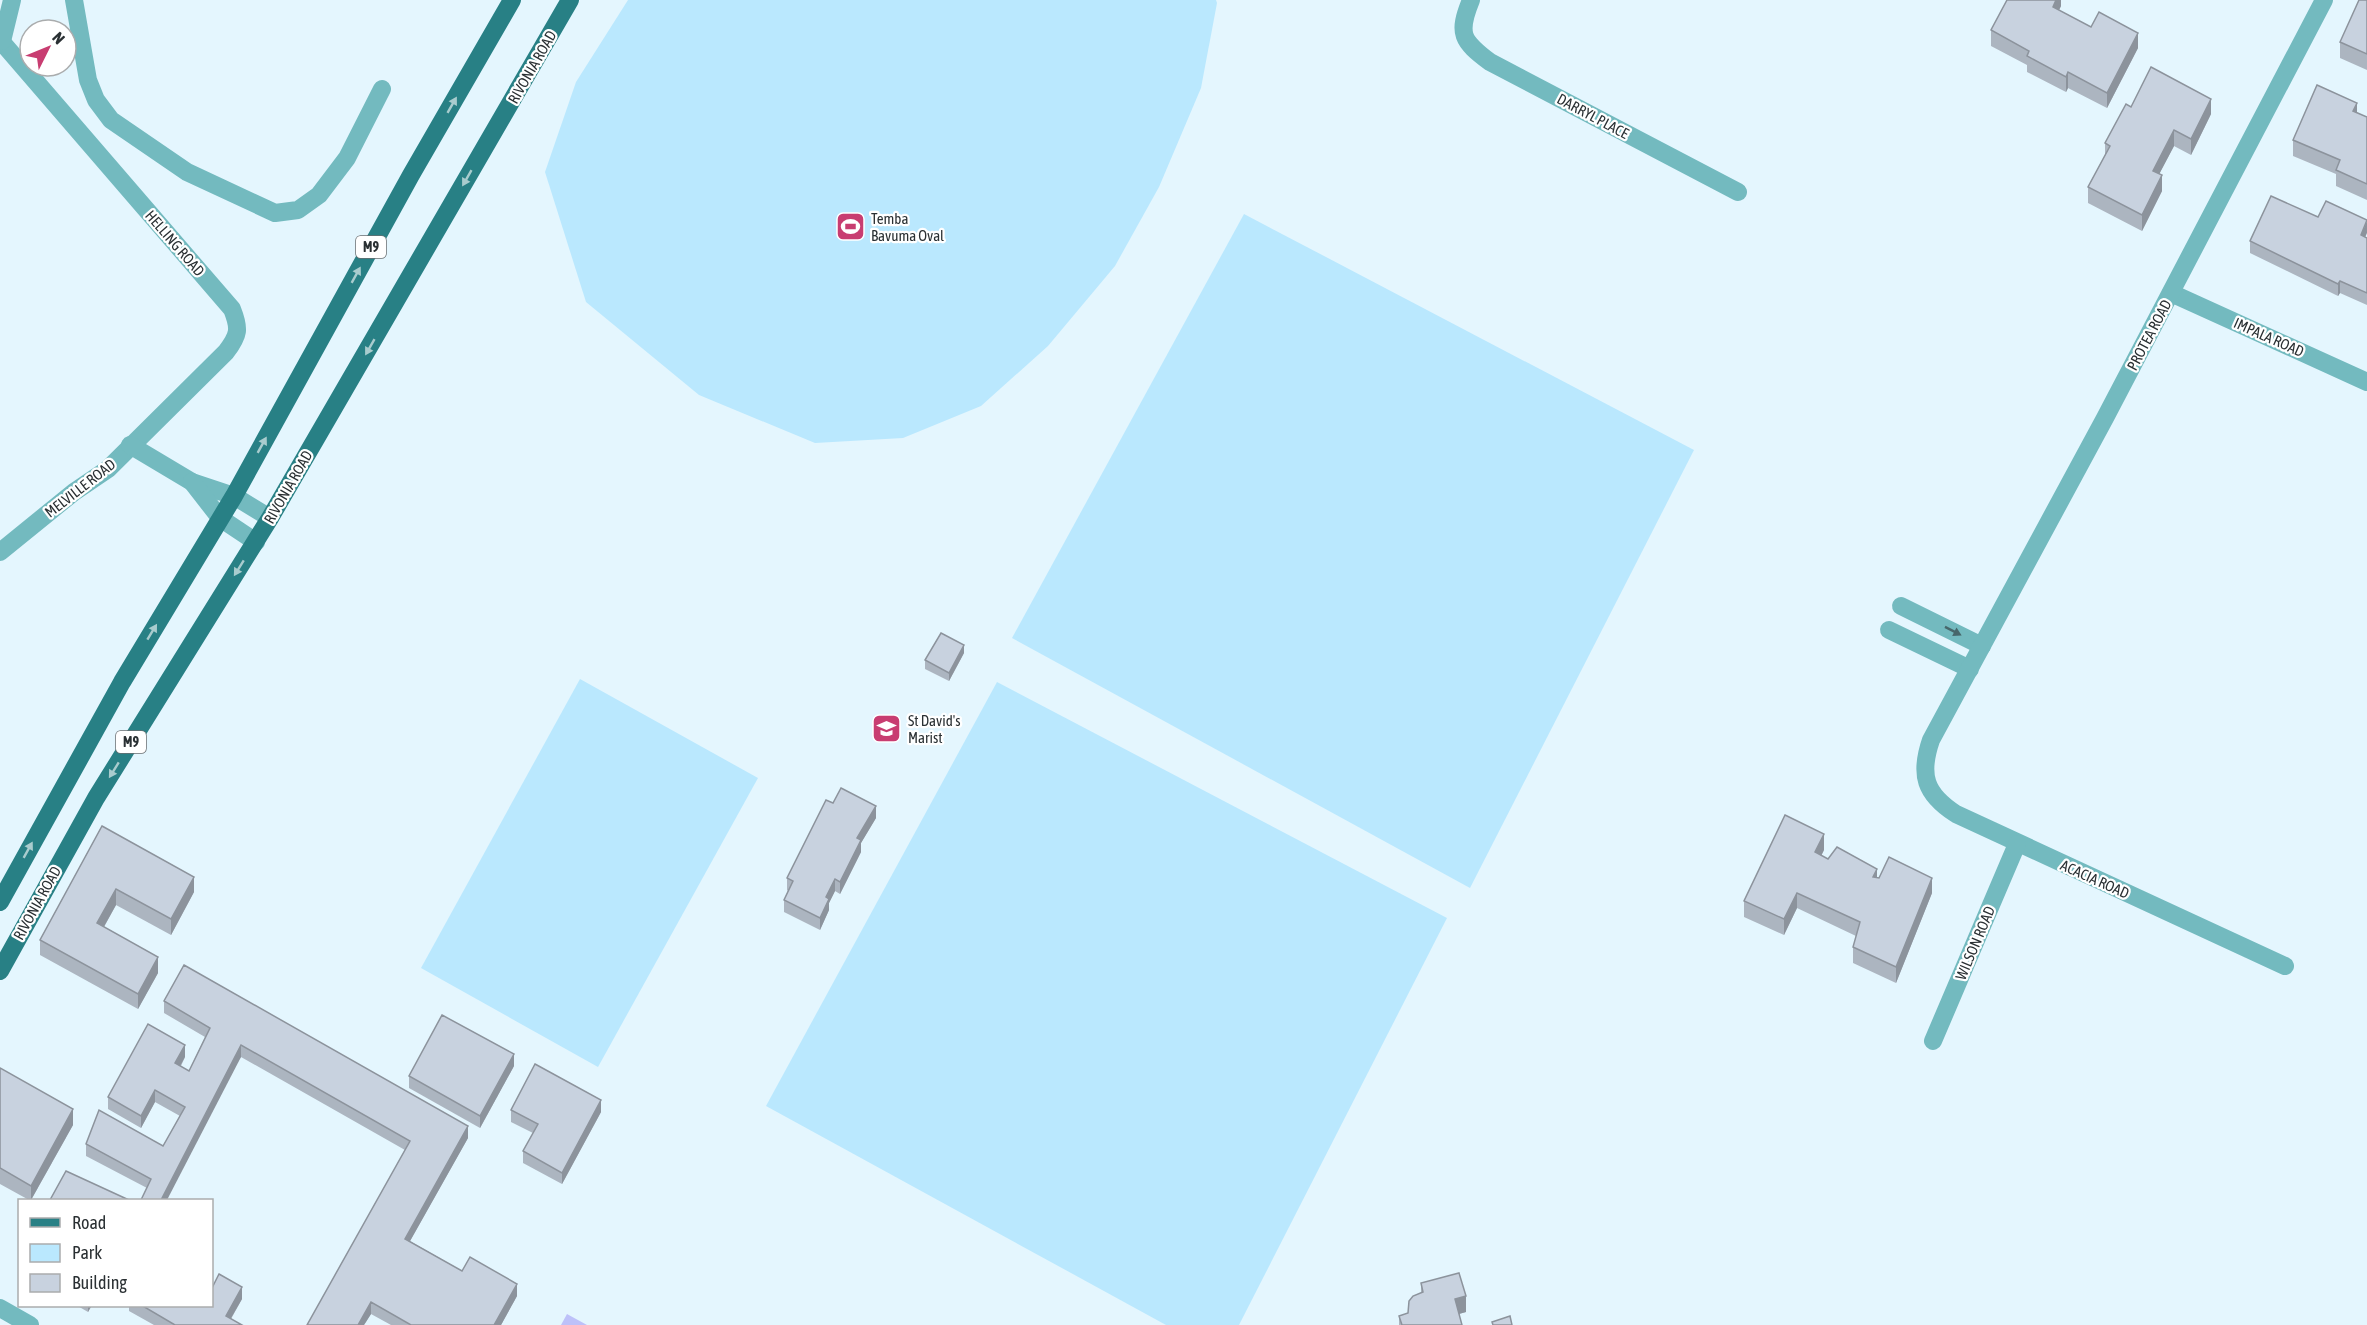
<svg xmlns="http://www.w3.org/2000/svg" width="2367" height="1325" font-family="'Asap Condensed',sans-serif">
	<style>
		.green { fill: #bae8fe }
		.water { fill: #bdc1f9 }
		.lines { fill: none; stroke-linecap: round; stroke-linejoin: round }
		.minor { stroke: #73babf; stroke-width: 18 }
		.major { stroke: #288085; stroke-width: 18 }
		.wall { fill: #acb5c0 }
		.shaded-wall { fill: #8c939c }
		.building { fill: #c8d2df; stroke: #8c939c; stroke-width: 1.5 }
		.oneway { fill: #a9ccce }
		.oneway2 { fill: #47676b }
		.labels { text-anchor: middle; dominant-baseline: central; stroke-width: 4.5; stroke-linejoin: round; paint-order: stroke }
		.shield { fill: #fff; stroke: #6a6e70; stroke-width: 1.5 }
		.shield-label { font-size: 14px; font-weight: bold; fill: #2a3033 }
		.street-label { font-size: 15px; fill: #2a3033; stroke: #fff }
		.poi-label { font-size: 15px; fill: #2a3033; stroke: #fff; text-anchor: start }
	</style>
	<rect width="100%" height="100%" fill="#e4f6fe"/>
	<!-- green -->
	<g class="green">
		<path d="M628 0H1216L1217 3 1201 88 1159 187 1115 266 1048 346 981 406 903 438 815 443 699 395 586 302 545 172 576 82Z"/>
		<path d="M1244 214 1694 450 1470 888 1012 638Z"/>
		<path d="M580 679 758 778 598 1067 421 968Z"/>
		<path d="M997 682 1447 918 1239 1325H1166L766 1106Z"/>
	</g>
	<!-- water -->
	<path class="water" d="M567 1314 587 1325H561Z"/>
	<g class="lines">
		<!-- minor -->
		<g class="minor">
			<path d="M74 0 88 80 96 100 111 120 187 172 275 213 298 210 319 195 347 158 382 89"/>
			<path d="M1471 0C1457 34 1462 41 1490 62L1738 192"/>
			<path d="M0 40 232 309C240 329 239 335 226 352L108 469 74 492 0 552"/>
			<path d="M2 41 12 0"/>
			<path d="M2171 293 2367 382"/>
			<path d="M130 445 192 482 234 496 270 518"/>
			<path d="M192 482 220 518 256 542"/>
			<path d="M1901 606 1982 646"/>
			<path d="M1889 630 1970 669"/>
			<path d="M2285 966 1956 814C1925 794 1919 775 1931 740L2105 418 2324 0"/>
			<path d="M1933 1041 2017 844"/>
			<path d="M0 1308 30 1325"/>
		</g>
		<!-- major -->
		<g class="major">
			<path d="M0 902 122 682 234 496 411 175 512 0"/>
			<path d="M0 971 96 798 270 518 570 0"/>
		</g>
	</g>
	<!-- wall -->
	<g class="wall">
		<path d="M2061 0V6L2059 10 2091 27 2138 48 2107 108 2068 88 2066 92 2027 72V65L1991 46V30Z"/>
		<path d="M2367 0V70L2340 58V42Z"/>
		<path d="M2131 107 2211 114 2191 155 2174 146 2159 174 2162 191 2142 231 2088 203V187L2105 155V143Z"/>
		<path d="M2357 113 2367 117V200L2336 186V174L2293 156V140Z"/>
		<path d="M2318 217 2367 238V305L2340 293 2338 296 2250 253V241Z"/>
		<path d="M964 653 949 681 925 669V660Z"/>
		<path d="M833 803 876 818 861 843V852L840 894 835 891 829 903V910L820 930 784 912V900L788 891 787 890V878Z"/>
		<path d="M102 826 194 892 171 935 116 905 104 927 158 973 138 1009 40 955V940Z"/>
		<path d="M1824 850 1821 856 1828 859 1877 878 1932 893 1896 983 1853 963V947L1856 936 1797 908 1784 935 1744 917V901Z"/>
		<path d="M164 1001 468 1138 410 1241 462 1271 517 1296 501 1325H391L371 1314 364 1325 405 1150 241 1057 147 1188 86 1156V1144L163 1146 180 1116 155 1102 141 1128 108 1109V1097L185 1057 181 1066 189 1071 205 1037 164 1013Z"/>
		<path d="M514 1066 480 1128 409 1088V1076Z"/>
		<path d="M0 1068 73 1125 31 1200H29L0 1184Z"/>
		<path d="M511 1110 601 1112 562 1184 523 1163V1151L533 1133 511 1122Z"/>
		<path d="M20 1258V1274L18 1273V1261Z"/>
		<path d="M1421 1283 1466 1312 1459 1314 1462 1325H1399V1316L1408 1313 1421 1293Z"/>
		<path d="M242 1299 231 1319 242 1325H154L129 1311V1305H212Z"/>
		<path d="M76 1305H92L88 1312Z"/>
	</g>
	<!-- shaded-wall -->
	<g class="shaded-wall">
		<path d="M2056 0H2061V6L2053 22V7Z"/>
		<path d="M2138 33V48L2107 108V93Z"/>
		<path d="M2068 72V88L2066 92V77Z"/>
		<path d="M2211 99V114L2191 155V139Z"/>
		<path d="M2357 103V118L2353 111Z"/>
		<path d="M2174 130V146L2153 186V171Z"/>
		<path d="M2162 175V191L2142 231V215Z"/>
		<path d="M2367 221V233L2361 247V235Z"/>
		<path d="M2340 281V293L2338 296V284Z"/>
		<path d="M964 645V653L949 681V673Z"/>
		<path d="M876 806V818L861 843V852L840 894V882L857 838Z"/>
		<path d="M1824 834V850L1815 868V852Z"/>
		<path d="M1877 869V884L1873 877Z"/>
		<path d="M194 877V892L171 935V919Z"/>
		<path d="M1932 878V893L1896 983V967Z"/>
		<path d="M835 879V891L829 903V910L820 930V918L826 897Z"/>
		<path d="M116 889V905L97 939V923Z"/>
		<path d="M1797 893V908L1784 935V919Z"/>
		<path d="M158 957V973L138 1009V994Z"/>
		<path d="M185 1045V1057L175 1075V1063Z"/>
		<path d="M241 1045V1057L167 1200H161Z"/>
		<path d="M514 1054V1066L480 1128V1116Z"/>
		<path d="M155 1090V1102L141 1128V1116Z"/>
		<path d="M601 1100V1112L562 1184V1173Z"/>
		<path d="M73 1109V1125L31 1200V1186Z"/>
		<path d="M468 1126V1138L405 1250V1239Z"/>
		<path d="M517 1284V1296L501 1325H494Z"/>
		<path d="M242 1287V1299L227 1325 226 1316Z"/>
		<path d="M1466 1296V1312L1455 1315V1299Z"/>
		<path d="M371 1302V1314L364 1325H358Z"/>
		<path d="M88 1305H92L88 1312Z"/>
	</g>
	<!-- building -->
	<g class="building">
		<path d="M2007 0H2056L2053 7 2091 27 2099 12 2138 33 2107 93 2068 72 2066 77 2027 56 2029 51 1991 30Z"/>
		<path d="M2359 0H2367V54L2340 42Z"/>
		<path d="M2151 67 2211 99 2191 139 2174 130 2153 171 2162 175 2142 215 2088 187 2110 146 2105 143 2126 104 2131 107Z"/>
		<path d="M2317 85 2357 103 2353 111 2367 117V184L2336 170 2340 160 2293 140Z"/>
		<path d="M2271 196 2318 217 2326 201 2367 220 2361 235 2367 238V293L2340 281 2338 284 2250 241Z"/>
		<path d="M941 633 964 645 949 673 925 660Z"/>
		<path d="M841 788 876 806 857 838 861 840 840 882 835 879 826 897 829 899 820 918 784 900 793 881 787 878 826 800 833 803Z"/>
		<path d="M1785 815 1824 834 1815 852 1828 859 1837 847 1877 869 1873 877 1879 878 1889 857 1932 878 1896 967 1853 947 1860 922 1797 893 1784 919 1744 901Z"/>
		<path d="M102 826 194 877 171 919 116 889 97 923 158 957 138 994 40 940Z"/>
		<path d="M184 965 468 1126 405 1239 462 1271 470 1257 517 1284 494 1325H411L371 1302 358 1325H307L410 1141 241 1045 161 1200H141L151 1179 86 1144 99 1110 163 1146 185 1107 155 1090 141 1116 108 1097 148 1024 185 1045 175 1063 189 1071 210 1028 164 1001Z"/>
		<path d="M442 1015 514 1054 480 1116 409 1076Z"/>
		<path d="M535 1064 601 1100 562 1173 523 1151 538 1124 511 1110Z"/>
		<path d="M0 1068 73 1109 31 1186 0 1168Z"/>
		<path d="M66 1171 129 1200H50Z"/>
		<path d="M1459 1273 1466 1296 1455 1299 1462 1325H1402L1399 1316 1408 1313 1409 1301 1413 1296 1423 1292 1421 1283Z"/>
		<path d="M219 1274 242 1287 226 1316 242 1325H175L141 1305H212V1288Z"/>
		<path d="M1510 1316 1512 1325H1493L1492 1322Z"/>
	</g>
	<!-- one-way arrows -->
	<defs><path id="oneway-solid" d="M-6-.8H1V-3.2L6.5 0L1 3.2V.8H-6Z" transform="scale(1.5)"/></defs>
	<g class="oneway">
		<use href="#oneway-solid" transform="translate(452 105) rotate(-60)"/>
		<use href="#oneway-solid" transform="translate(467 178) rotate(120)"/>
		<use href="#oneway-solid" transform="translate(356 275) rotate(-61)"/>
		<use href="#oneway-solid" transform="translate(370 347) rotate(120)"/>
		<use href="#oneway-solid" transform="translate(262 445) rotate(-61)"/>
		<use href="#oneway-solid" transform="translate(239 568) rotate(122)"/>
		<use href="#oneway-solid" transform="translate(152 632) rotate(-59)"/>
		<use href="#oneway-solid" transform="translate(114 770) rotate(122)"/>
		<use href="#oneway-solid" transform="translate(28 850) rotate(-61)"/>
	</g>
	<use class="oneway2" href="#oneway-solid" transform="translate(1953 631) rotate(27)"/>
	<!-- icons -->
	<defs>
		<symbol id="stadium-square" viewBox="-11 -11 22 22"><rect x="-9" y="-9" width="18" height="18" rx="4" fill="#c83d71" stroke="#fff"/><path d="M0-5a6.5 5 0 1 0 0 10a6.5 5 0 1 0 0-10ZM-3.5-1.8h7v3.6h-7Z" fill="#fff"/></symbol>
		<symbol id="school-square" viewBox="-11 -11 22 22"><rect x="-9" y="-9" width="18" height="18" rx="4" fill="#c83d71" stroke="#fff"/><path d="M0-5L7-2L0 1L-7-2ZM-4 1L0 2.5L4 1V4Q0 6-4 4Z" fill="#fff"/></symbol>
	</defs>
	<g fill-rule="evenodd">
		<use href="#stadium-square" x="834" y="210" width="33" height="33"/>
		<use href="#school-square" x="870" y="712" width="33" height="33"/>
	</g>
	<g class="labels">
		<!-- shield labels -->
		<g class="shield">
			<rect x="356" y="236" width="30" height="22" rx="4.5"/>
			<rect x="116" y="731" width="30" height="22" rx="4.5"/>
		</g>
		<g class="shield-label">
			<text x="371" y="247">M9</text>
			<text x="131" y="742">M9</text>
		</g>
		<!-- street labels -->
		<g class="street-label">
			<text transform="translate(532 67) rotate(-60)">RIVONIA ROAD</text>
			<text transform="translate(1593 116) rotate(28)">DARRYL PLACE</text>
			<text transform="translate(175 243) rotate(49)">HELLING ROAD</text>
			<text transform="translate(2149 335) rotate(-62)">PROTEA ROAD</text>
			<text transform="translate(2269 337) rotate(24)">IMPALA ROAD</text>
			<text transform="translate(288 487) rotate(-60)">RIVONIA ROAD</text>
			<text transform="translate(80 488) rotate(-38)">MELVILLE ROAD</text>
			<text transform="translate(2095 879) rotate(24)">ACACIA ROAD</text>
			<text transform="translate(37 903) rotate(-61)">RIVONIA ROAD</text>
			<text transform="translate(1975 943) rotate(-67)">WILSON ROAD</text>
		</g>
		<!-- poi labels -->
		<g class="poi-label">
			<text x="871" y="218">Temba<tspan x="871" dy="17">Bavuma Oval</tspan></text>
			<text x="908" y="720">St David's<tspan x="908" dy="17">Marist</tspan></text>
		</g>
	</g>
	<!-- legend -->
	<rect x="18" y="1199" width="195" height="108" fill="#ffffff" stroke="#aaacad" stroke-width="1.5"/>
	<rect x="30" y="1218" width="30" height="9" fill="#288085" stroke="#aaacad" stroke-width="1.5"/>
	<text x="72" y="1229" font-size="18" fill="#2a3033">Road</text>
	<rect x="30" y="1244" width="30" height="18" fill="#bae8fe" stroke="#aaacad" stroke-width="1.5"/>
	<text x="72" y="1259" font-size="18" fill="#2a3033">Park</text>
	<rect x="30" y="1274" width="30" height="18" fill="#c8d2df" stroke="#aaacad" stroke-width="1.5"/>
	<text x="72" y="1289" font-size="18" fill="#2a3033">Building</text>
	<!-- north arrow -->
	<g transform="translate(48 48) rotate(47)"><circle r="28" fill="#ffffff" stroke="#aaacad" stroke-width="1.5"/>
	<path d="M0-4.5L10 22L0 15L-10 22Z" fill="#c83d71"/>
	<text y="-9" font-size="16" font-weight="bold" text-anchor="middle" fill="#2a3033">N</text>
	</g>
</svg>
